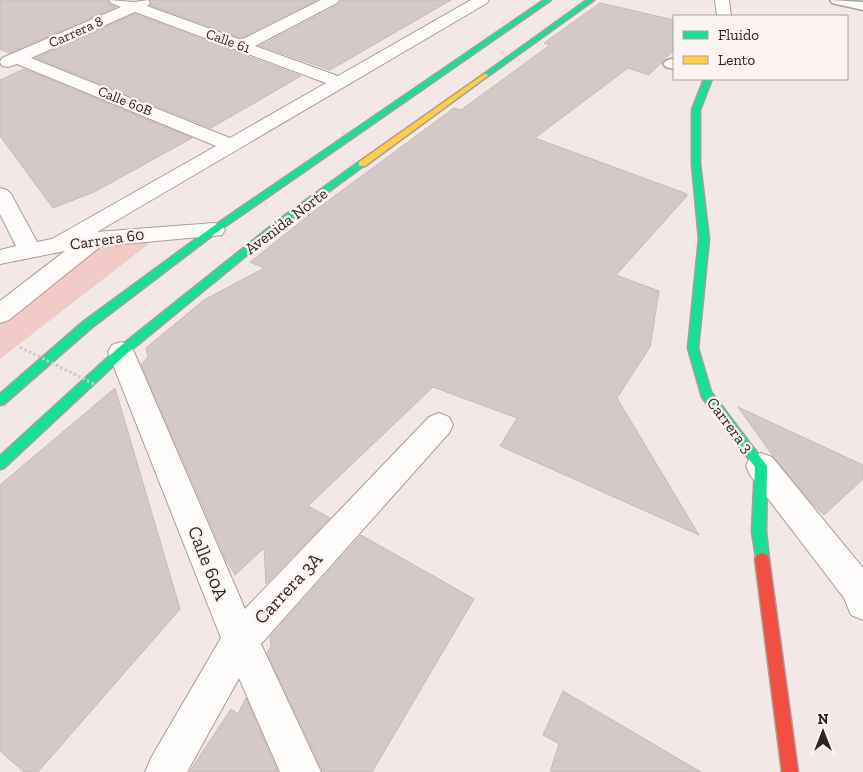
<svg xmlns="http://www.w3.org/2000/svg" width="863" height="772" font-family="'Zilla Slab',serif">
	<style>
		.green { fill: #f2cbc6 }
		.building { fill: #d5c9c7; stroke: #c7bbb9 }
		.lines { fill: none; stroke-linecap: round; stroke-linejoin: round }
		.lane-casing { stroke: #a99d9b; stroke-width: 3 }
		.street-casing { stroke: #a99d9b; stroke-width: 2 }
		.fast-casing { stroke: #a99d9b; stroke-width: 3 }
		.slow-casing { stroke: #a99d9b; stroke-width: 3 }
		.jam-casing { stroke: #a99d9b; stroke-width: 3 }
		.lane { fill: #fdfcfb; fill-rule: evenodd }
		.street { fill: #fdfcfb; fill-rule: evenodd }
		.fast { fill: #16e098; fill-rule: evenodd }
		.slow { fill: #ffcf43; fill-rule: evenodd }
		.jam { fill: #f24e42; fill-rule: evenodd }
		.path-bridge { stroke: #cfc9c9; stroke-width: 3; stroke-dasharray: 2.5 2.5; stroke-linecap: butt }
		.labels { text-anchor: middle; dominant-baseline: central; stroke-width: 4.5; stroke-linejoin: round; paint-order: stroke }
		.far-street-label { font-size: 14px; fill: #302321; stroke: #fcf4f3 }
		.street-label { font-size: 16px; fill: #302321; stroke: #fcf4f3 }
		.near-street-label { font-size: 19px; fill: #302321; stroke: #fcf4f3 }
	</style>
	<rect width="100%" height="100%" fill="#f4e8e6"/>
	<!-- green -->
	<path class="green" d="M159 236 0 359V300L67 248Z"/>
	<!-- building -->
	<g class="building">
		<path d="M0 0H107L110 5 116 7 9 53 0 49Z"/>
		<path d="M150 0H317L241 38 150 5 152 3Z"/>
		<path d="M341 0H451L330 70 260 46 338 5Z"/>
		<path d="M600 3 674 20V50L649 75 628 68 535 138 687 194V196L616 275 659 291 650 347 617 398 699 535 500 446 517 418 433 387 308 506 330 518 266 584 264 548 235 575 226 560 141 364 148 357 146 348 204 300 264 268 250 262 313 212 454 108 461 110 550 45 544 43Z"/>
		<path d="M135 14 301 76 211 128 36 58Z"/>
		<path d="M24 69 192 138 94 192 53 208 0 136V80Z"/>
		<path d="M115 388 180 609 38 772H24L0 751V485Z"/>
		<path d="M738 407 863 465V479L824 515 811 502 773 456Z"/>
		<path d="M361 535 474 599 372 772H323L267 653 271 646 270 637Z"/>
		<path d="M563 691 701 772H550L559 744 543 735Z"/>
		<path d="M246 698 278 772H189L231 709 238 714Z"/>
	</g>
	<g class="lines">
		<defs>
			<g id="lane">
				<path d="M830 0 863 2V10L832 3Z"/>
				<path d="M671 59 674 60V69L666 67 663 64 666 61Z"/>
			</g>
			<g id="street">
				<path d="M109 0 134 2 148 0 150 3 147 6 241 40 321 0H339L337 3 255 46 338 76 471 0H489L487 3 97 232 214 223 222 225 225 230 222 235 101 246 9 320 0 323V301L65 251 0 264V250L16 246 0 214V188L7 190 11 194 37 242 52 239 216 146 17 64 8 67 2 66 0 62 2 58 121 7 111 3ZM135 12 326 83 230 138 31 58Z"/>
				<path d="M715 0H729L731 16H717Z"/>
				<path d="M121 342 130 345 134 352 245 609 429 417 439 413 449 417 453 425 449 433 261 644 321 772H280L239 678 187 772H145L151 758 221 638 108 352 112 345Z"/>
				<path d="M761 453 772 457 863 568V620L851 615 844 598 750 475 746 466 750 457Z"/>
			</g>
			<g id="fast">
				<path d="M544 0H551L217 232 91 328 4 404 0 405V394L83 322 211 228Z"/>
				<path d="M587 0H594L488 76H484V74Z"/>
				<path d="M704 79H712L700 110V164L709 239 698 348 711 392 767 466 766 532 769 559 767 563 762 565 757 563 752 532 755 467 702 397 688 348 699 239 692 164V110Z"/>
				<path d="M359 162 366 164 286 223 125 355 4 468 0 469V456L117 349 280 219Z"/>
			</g>
			<path id="slow" d="M484 74 489 75 365 166H359V162Z"/>
			<path id="jam" d="M762 553 767 555 769 559 798 772H782L755 559 757 555Z"/>
		</defs>
		<!-- lane casing -->
		<use href="#lane" class="lane-casing"/>
		<!-- street casing -->
		<use href="#street" class="street-casing"/>
		<!-- fast casing -->
		<use href="#fast" class="fast-casing"/>
		<!-- slow casing -->
		<use href="#slow" class="slow-casing"/>
		<!-- jam casing -->
		<use href="#jam" class="jam-casing"/>
		<!-- lane -->
		<use href="#lane" class="lane"/>
		<!-- street -->
		<use href="#street" class="street"/>
		<!-- fast -->
		<use href="#fast" class="fast"/>
		<!-- slow -->
		<use href="#slow" class="slow"/>
		<!-- jam -->
		<use href="#jam" class="jam"/>
		<!-- path-bridge -->
		<path class="path-bridge" d="M20 347 96 385"/>
	</g>
	<g class="labels">
		<!-- far-street labels -->
		<g class="far-street-label">
			<text transform="translate(76 32) rotate(-24)">Carrera 8</text>
			<text transform="translate(228 41) rotate(20)">Calle 61</text>
			<text transform="translate(125 101) rotate(22)">Calle 60B</text>
		</g>
		<!-- street labels -->
		<g class="street-label">
			<text transform="translate(286 221) rotate(-37)">Avenida Norte</text>
			<text transform="translate(107 239) rotate(-8)">Carrera 60</text>
			<text transform="translate(730 425) rotate(53)">Carrera 3</text>
		</g>
		<!-- near-street labels -->
		<g class="near-street-label">
			<text transform="translate(208 563) rotate(68)">Calle 60A</text>
			<text transform="translate(288 588) rotate(-47)">Carrera 3A</text>
		</g>
	</g>
	<!-- legend -->
	<rect x="673" y="15" width="175" height="65" fill="#fcf4f3" stroke="#aaa09f"/>
	<rect x="683" y="31" width="25" height="8" fill="#16e098" stroke="#aaa09f"/>
	<text x="718" y="40" font-size="15" fill="#302321">Fluido</text>
	<rect x="683" y="56" width="25" height="8" fill="#ffcf43" stroke="#aaa09f"/>
	<text x="718" y="65" font-size="15" fill="#302321">Lento</text>
	<!-- north arrow -->
	<g transform="translate(823 732)" stroke="#fcf4f3" stroke-width="4" paint-order="stroke">
	<path d="M0-4L9 19L0 12L-9 19Z" fill="#302321"/>
	<text y="-8" font-size="14" font-weight="bold" text-anchor="middle" fill="#302321">N</text>
	</g>
</svg>
